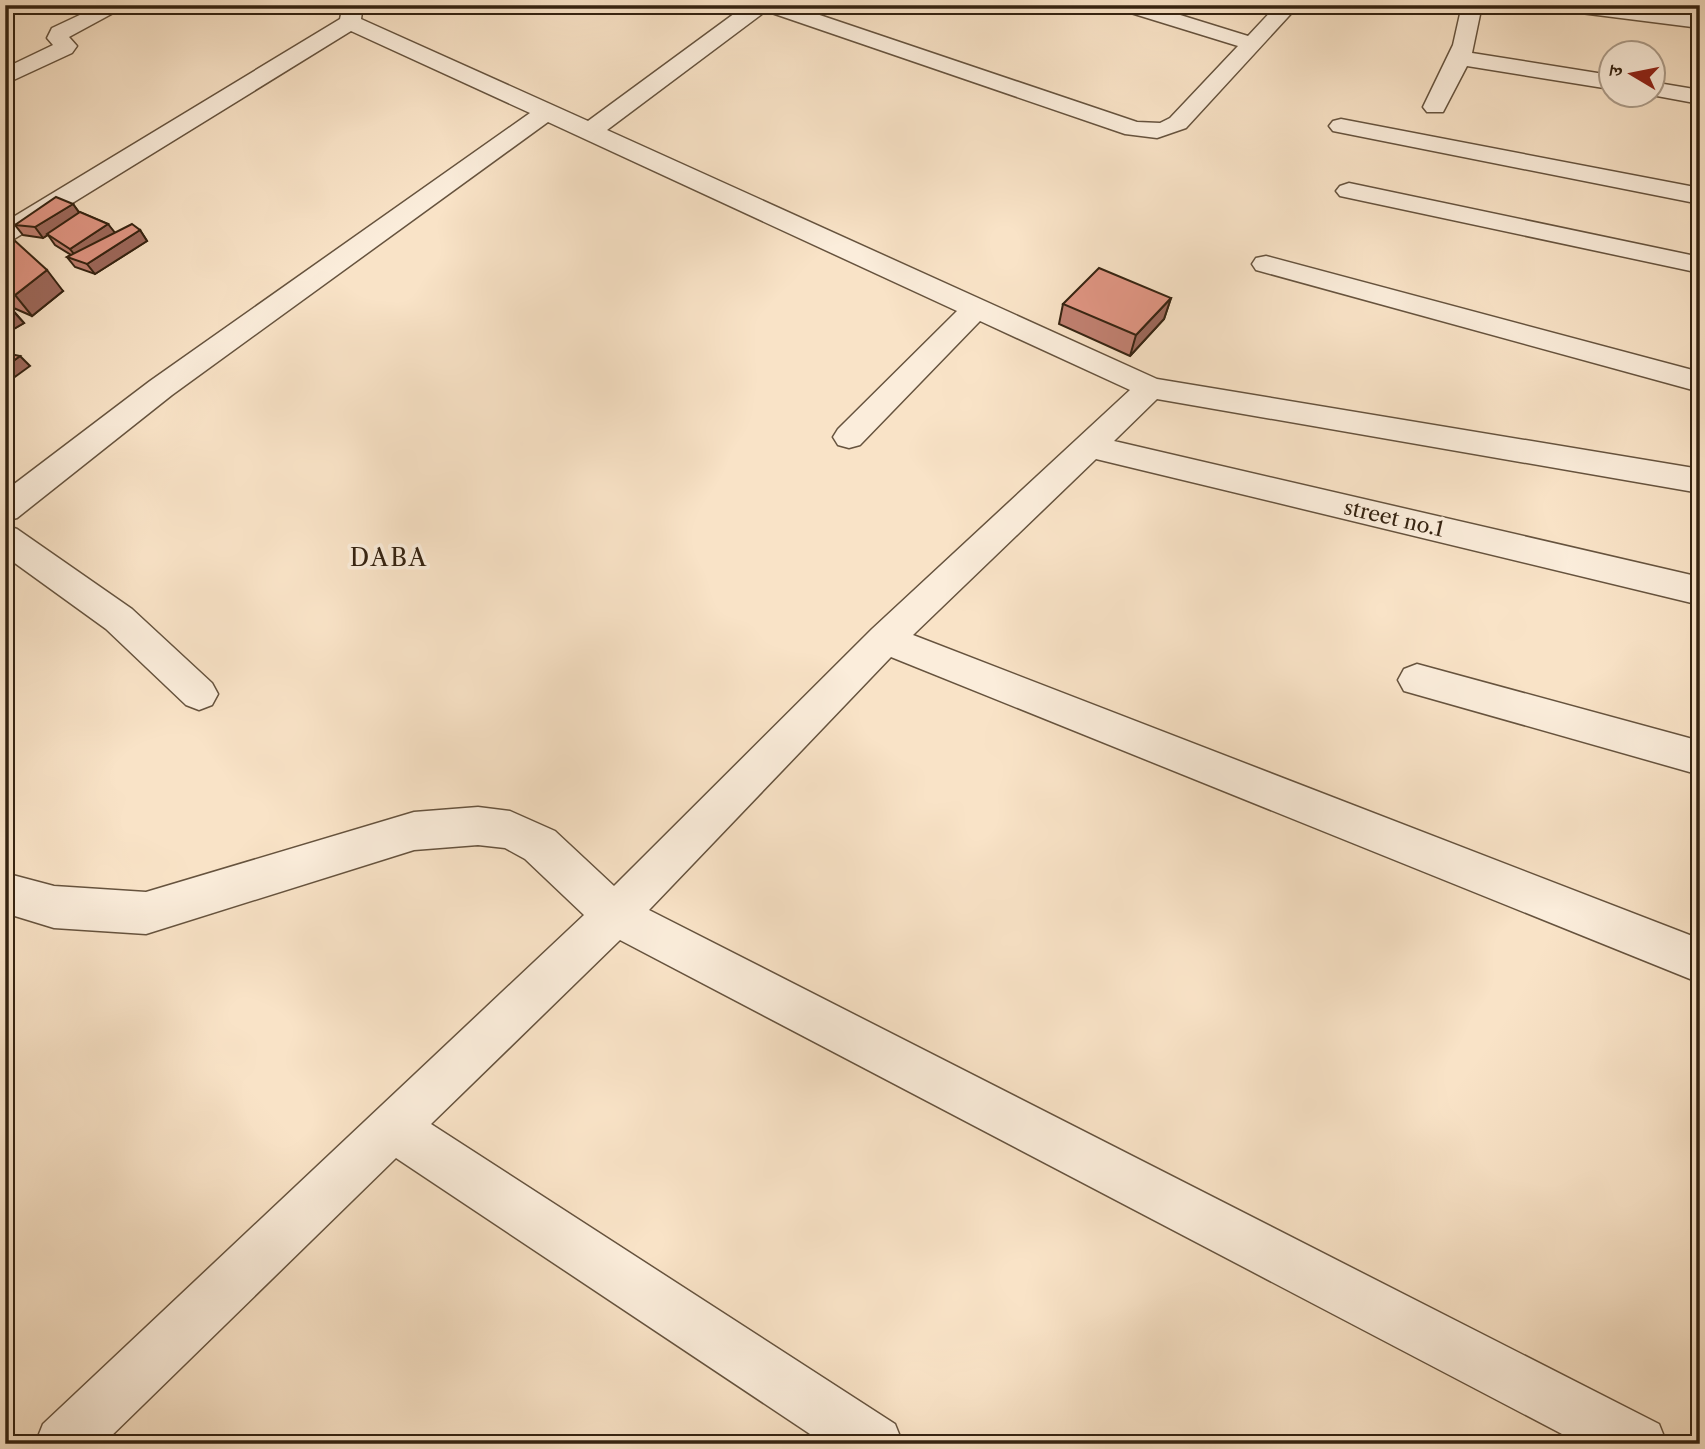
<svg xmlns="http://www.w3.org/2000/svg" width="1705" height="1449" font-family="'Libre Caslon Text','Noto Serif Devanagari',serif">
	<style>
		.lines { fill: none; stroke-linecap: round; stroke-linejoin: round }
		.street-casing { stroke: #66533e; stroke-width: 3 }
		.street { fill: #fbeddb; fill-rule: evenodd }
		.wall { fill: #c28172; stroke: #352311; stroke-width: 2 }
		.shaded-wall { fill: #9e695c; stroke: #352311; stroke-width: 2 }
		.building { fill: #e19684; stroke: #352311; stroke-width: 2 }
		.labels { text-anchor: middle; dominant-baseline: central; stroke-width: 7; stroke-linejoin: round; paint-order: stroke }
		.street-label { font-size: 21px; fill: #352311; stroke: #fbeddb }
		.quarter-label { font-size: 24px; letter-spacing: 2px; fill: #352311; stroke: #fbeddb }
	</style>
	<rect width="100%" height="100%" fill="#f9e3c7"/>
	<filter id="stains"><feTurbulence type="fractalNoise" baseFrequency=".00286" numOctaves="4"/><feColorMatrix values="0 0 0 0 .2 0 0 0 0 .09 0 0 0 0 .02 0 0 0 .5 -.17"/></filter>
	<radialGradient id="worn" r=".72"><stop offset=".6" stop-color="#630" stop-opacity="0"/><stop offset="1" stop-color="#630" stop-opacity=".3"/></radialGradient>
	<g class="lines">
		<defs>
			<g id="street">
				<path d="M101 5H128L69 37 77 46 72 53 5 84V68L53 45 47 38 52 28Z"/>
				<path d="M343 5H363L361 19 588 121 746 5H790L1137 122 1160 123 1170 118 1238 46 1118 9 1115 5H1148L1248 36 1277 5H1299L1186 128 1157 138 1125 134 766 11 607 130 1157 379 1700 469V493L1157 399 1114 441 1700 577V605L1096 459 913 635 1700 939V983L891 657 649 910 1659 1424 1667 1444H1581L620 940 431 1124 895 1424 903 1444H825L396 1158 103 1444H35L43 1424 584 915 525 859 505 848 478 845 414 850 146 934 54 928 5 913V873L54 886 146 892 414 812 478 807 510 811 555 831 614 886 872 629 1130 390 980 321 860 445 849 448 838 445 833 437 838 429 957 311 548 122 172 395 17 518 5 521V491L150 381 530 113 351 31 14 239 5 241V222L340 19Z"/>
				<path d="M1462 5H1482L1472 53 1610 75V89L1467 66 1443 112H1427L1423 107 1453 45Z"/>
				<path d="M1555 5H1617L1700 16V28L1565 11Z"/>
				<path d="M1652 82 1700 90V104L1646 94H1652Z"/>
				<path d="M1341 119 1700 188V204L1333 131 1329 126 1333 121Z"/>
				<path d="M1349 183 1700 257V273L1340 196 1336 191 1340 186Z"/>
				<path d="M1266 256 1700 372V392L1256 270 1252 264 1256 258Z"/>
				<path d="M5 525 17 529 132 609 212 683 218 694 212 705 199 710 186 705 106 629 5 556Z"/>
				<path d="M1417 664 1700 741V775L1404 691 1398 680 1404 669Z"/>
			</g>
		</defs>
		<!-- street casing -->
		<use href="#street" class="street-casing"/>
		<!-- street -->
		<use href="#street" class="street"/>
	</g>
	<!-- wall -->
	<g class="wall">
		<path d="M73 204 79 212 108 224 114 233 140 230 147 241 95 274 75 267 67 257 71 255 55 245 48 235 43 238 23 235 15 225Z"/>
		<path d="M5 244 63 291 32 316 9 306 24 323 5 334Z"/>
		<path d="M1171 298 1164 319 1130 356 1059 324 1063 304Z"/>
	</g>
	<!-- shaded-wall -->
	<g class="shaded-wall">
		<path d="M73 204 80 214 43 238 35 227Z"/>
		<path d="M108 224 116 234 78 259 70 249Z"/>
		<path d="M140 230 147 241 95 274 87 264Z"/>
		<path d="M47 270 63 291 32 316 15 295Z"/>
		<path d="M1171 298 1164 319 1130 356 1136 335Z"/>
		<path d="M5 302 24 323 5 334Z"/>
		<path d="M20 356 30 366 5 384V367Z"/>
	</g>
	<!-- building -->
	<g class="building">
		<path d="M56 197 73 204 35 227 15 225Z"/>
		<path d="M80 212 108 224 70 249 47 234Z"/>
		<path d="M132 224 140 230 87 264 67 257Z"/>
		<path d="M14 240 47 270 15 295 5 291V244Z"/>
		<path d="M1099 268 1171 298 1136 335 1063 304Z"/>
		<path d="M5 353 20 356 5 367Z"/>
	</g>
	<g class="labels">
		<!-- street labels -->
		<g class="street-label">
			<text transform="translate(1394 518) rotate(13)">street no.1</text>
		</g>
		<!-- quarter labels -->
		<g class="quarter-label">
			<text x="389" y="557">DABA</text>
		</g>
	</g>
	<!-- margin -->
	<rect width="1705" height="1449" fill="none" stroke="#f9e3c7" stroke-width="28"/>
	<rect x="7" y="7" width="1691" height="1435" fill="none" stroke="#352311" stroke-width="3.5"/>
	<rect x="14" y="14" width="1677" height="1421" fill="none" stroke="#352311" stroke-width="2"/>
	<!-- north arrow -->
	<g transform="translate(1632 74) rotate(280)"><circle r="33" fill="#fbeddb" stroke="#ac9c8a" stroke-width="2"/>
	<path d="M0-5L12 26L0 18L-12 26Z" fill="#8f2418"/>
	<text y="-10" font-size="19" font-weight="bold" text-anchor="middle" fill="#352311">उ</text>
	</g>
	<rect width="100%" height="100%" filter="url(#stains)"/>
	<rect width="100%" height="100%" fill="url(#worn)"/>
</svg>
